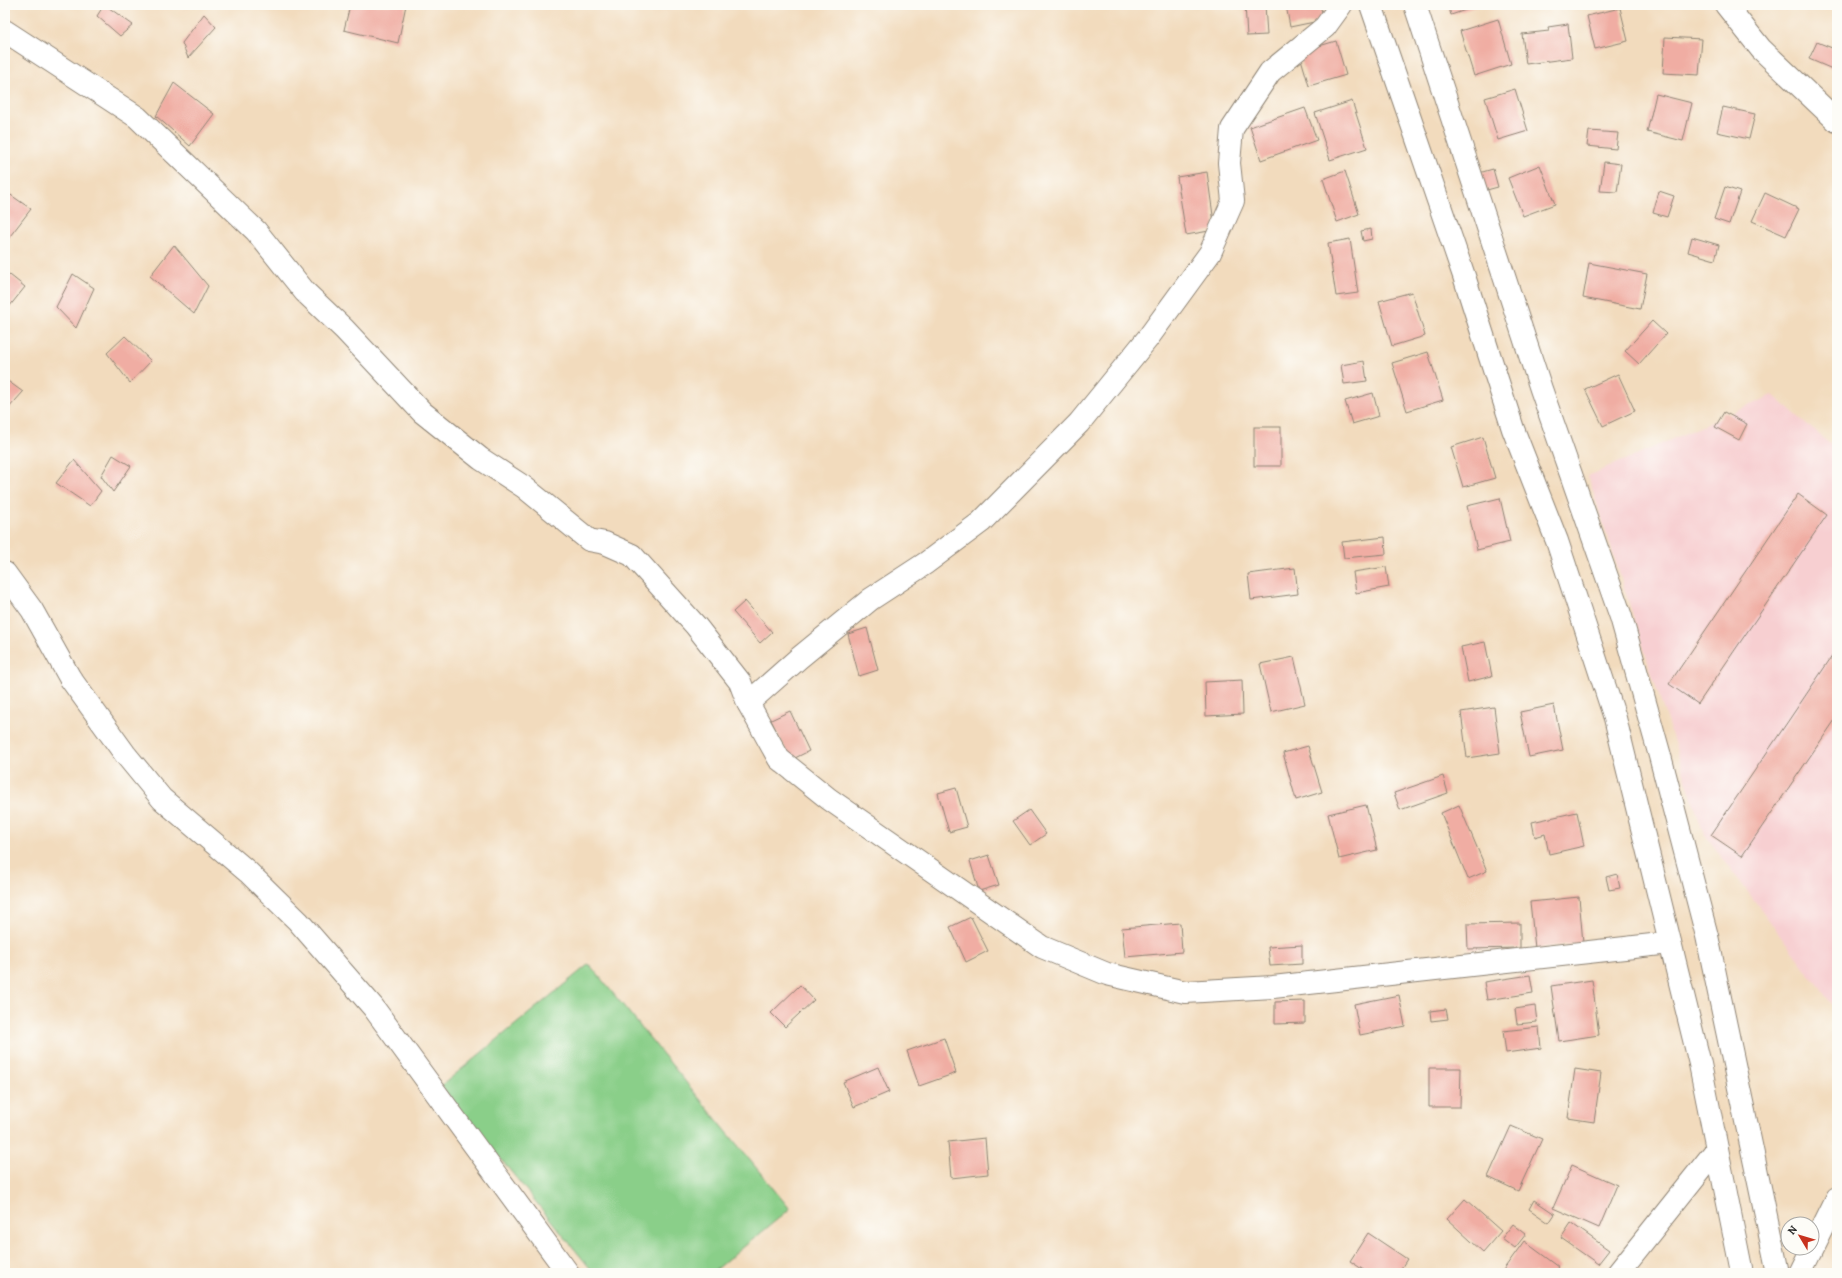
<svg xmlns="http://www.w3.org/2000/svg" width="1842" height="1278" font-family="Alegreya,serif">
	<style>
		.built { fill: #f7cfd1 }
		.green { fill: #8acf89; stroke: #5a7d5a }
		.building { fill: #f0ada3 }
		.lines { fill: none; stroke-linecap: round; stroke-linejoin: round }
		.minor-casing { stroke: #8e8374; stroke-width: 24 }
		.tertiary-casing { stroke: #8e8374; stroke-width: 24 }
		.minor { stroke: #fff; stroke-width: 22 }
		.tertiary { stroke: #fff; stroke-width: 22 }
	</style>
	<rect width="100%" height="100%" fill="#fdfcf7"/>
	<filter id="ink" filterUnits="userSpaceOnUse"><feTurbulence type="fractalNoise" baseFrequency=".025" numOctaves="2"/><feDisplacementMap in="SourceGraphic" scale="8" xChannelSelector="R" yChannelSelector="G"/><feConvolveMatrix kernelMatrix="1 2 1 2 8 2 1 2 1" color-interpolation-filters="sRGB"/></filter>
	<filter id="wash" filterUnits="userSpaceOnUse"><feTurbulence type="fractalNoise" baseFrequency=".012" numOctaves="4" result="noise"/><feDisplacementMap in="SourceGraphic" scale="16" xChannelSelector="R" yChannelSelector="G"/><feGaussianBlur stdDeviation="0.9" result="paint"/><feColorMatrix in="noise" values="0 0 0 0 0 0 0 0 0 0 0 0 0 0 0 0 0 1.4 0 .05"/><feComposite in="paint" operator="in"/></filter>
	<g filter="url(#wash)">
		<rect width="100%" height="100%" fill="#f2dbbd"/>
		<!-- built -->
		<path class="built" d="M1773 395 1837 450V1011L1703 832 1588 476Z"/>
		<!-- green -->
		<path class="green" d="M589 964 790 1209 712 1273H594L441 1086Z"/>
		<g id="blocks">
			<!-- building -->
			<g class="building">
				<path d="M104 5H105L133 25 120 36 97 16Z"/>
				<path d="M350 5H406L398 43 344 30Z"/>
				<path d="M1245 5H1265L1267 35 1247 36Z"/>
				<path d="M1286 5H1320L1324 20 1290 27Z"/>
				<path d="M1448 5H1480L1451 15Z"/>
				<path d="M1620 8 1628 41 1595 49 1587 16Z"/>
				<path d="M204 14 216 27 188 58 182 43Z"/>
				<path d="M1498 19 1511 64 1474 76 1460 31Z"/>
				<path d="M1568 24 1572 58 1526 64 1522 34 1549 31 1548 27Z"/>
				<path d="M1665 37 1702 39 1699 75 1663 73Z"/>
				<path d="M1336 41 1346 75 1309 86 1299 52Z"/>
				<path d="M1817 42 1837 50V71L1809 59Z"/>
				<path d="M174 83 214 114 190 146 156 116Z"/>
				<path d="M1515 89 1528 131 1498 140 1485 98Z"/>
				<path d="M1656 94 1692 103 1683 141 1647 132Z"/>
				<path d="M1352 101 1367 148 1330 160 1315 113Z"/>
				<path d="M1723 107 1755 114 1749 139 1717 132Z"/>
				<path d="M1305 108 1317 140 1261 160 1250 127Z"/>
				<path d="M1589 131 1618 133 1616 149 1587 146Z"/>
				<path d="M1604 162 1621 164 1617 192 1600 191Z"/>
				<path d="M1540 165 1555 204 1523 216 1508 178Z"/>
				<path d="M1493 169 1498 187 1483 191 1479 173Z"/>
				<path d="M1345 171 1359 214 1337 222 1323 179Z"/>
				<path d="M1207 172 1215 230 1186 235 1177 177Z"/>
				<path d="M1725 187 1740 192 1729 224 1714 219Z"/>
				<path d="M5 191 31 209 7 240 5 238Z"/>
				<path d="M1659 191 1674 196 1667 217 1653 213Z"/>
				<path d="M1765 193 1799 209 1786 236 1752 221Z"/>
				<path d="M1371 229 1372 239 1363 241 1361 231Z"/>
				<path d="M1692 237 1719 245 1715 260 1688 252Z"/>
				<path d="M1350 239 1358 293 1336 296 1328 243Z"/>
				<path d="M174 245 208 286 194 314 150 276Z"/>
				<path d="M1589 263 1647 274 1640 309 1583 298Z"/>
				<path d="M5 271 25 287 5 312Z"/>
				<path d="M73 274 94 288 76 328 56 307Z"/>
				<path d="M1412 292 1425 336 1392 346 1379 301Z"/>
				<path d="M1652 321 1666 334 1639 364 1625 351Z"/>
				<path d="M125 336 151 361 130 383 107 353Z"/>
				<path d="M1428 352 1443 400 1407 411 1392 363Z"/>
				<path d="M1364 361 1367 381 1344 384 1341 365Z"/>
				<path d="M1618 374 1635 411 1603 426 1585 389Z"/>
				<path d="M5 379 23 392 7 410 5 408Z"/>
				<path d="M1373 393 1379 416 1352 424 1345 401Z"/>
				<path d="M1724 412 1747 424 1739 440 1715 427Z"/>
				<rect x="1254" y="427" width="27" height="39"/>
				<path d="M1483 437 1495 478 1463 487 1451 447Z"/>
				<path d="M113 455 131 466 113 492 101 476Z"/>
				<path d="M74 460 101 491 90 506 56 483Z"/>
				<path d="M1798 494 1827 515 1698 704 1669 684Z"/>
				<path d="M1500 498 1510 542 1477 550 1467 506Z"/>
				<path d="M1385 537 1386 554 1344 558 1342 542Z"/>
				<path d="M1386 567 1389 587 1356 593 1353 572Z"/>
				<path d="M1295 568 1298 594 1251 600 1248 574Z"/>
				<path d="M745 601 772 632 760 643 733 612Z"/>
				<path d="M867 628 878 670 859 676 848 634Z"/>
				<path d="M1485 642 1492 676 1468 682 1461 647Z"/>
				<path d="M1837 649V717L1742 856 1711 835Z"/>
				<path d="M1294 657 1305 704 1271 712 1260 664Z"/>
				<path d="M1242 680 1243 714 1206 716 1205 682Z"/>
				<path d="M1554 705 1563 750 1529 757 1520 712Z"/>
				<path d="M1494 707 1500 753 1467 758 1461 712Z"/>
				<path d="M790 711 809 751 791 760 771 720Z"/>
				<path d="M1308 746 1322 792 1296 800 1283 753Z"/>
				<path d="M1443 776 1448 793 1400 810 1394 793Z"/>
				<path d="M956 788 967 827 949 832 938 793Z"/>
				<path d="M1366 805 1377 850 1339 859 1328 814Z"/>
				<path d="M1459 805 1487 871 1468 879 1441 813Z"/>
				<path d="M1029 810 1046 834 1030 845 1013 821Z"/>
				<path d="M1577 812 1584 846 1549 854 1545 834 1535 837 1532 822Z"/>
				<path d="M989 855 999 885 979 891 970 861Z"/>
				<path d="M1617 874 1620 888 1609 890 1606 877Z"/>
				<path d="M1579 897 1583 943 1535 948 1530 902Z"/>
				<path d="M971 917 988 951 966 962 950 927Z"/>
				<path d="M1180 923 1182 952 1125 957 1122 928Z"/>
				<path d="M1520 923V948L1468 949 1467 924Z"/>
				<path d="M1302 945V964L1270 966 1268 947Z"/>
				<path d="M1530 975 1533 993 1487 1000 1484 982Z"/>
				<path d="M1592 980 1599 1035 1559 1041 1551 986Z"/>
				<path d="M800 985 814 1000 785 1027 771 1013Z"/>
				<path d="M1399 995 1405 1026 1360 1035 1354 1004Z"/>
				<path d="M1305 1001V1023L1275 1024V1002Z"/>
				<path d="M1535 1006 1537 1022 1517 1024 1515 1009Z"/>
				<path d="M1446 1009 1448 1019 1431 1021 1430 1011Z"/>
				<path d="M1539 1027 1541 1048 1506 1053 1503 1031Z"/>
				<path d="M944 1038 956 1073 919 1086 907 1051Z"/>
				<path d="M878 1067 889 1092 854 1107 843 1082Z"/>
				<path d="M1429 1068H1461L1460 1107H1429Z"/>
				<path d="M1575 1069 1601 1073 1594 1122 1568 1118Z"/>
				<path d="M1511 1126 1542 1139 1518 1191 1488 1177Z"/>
				<path d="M985 1138 988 1174 951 1178 948 1142Z"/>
				<path d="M1572 1165 1617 1185 1599 1228 1553 1208Z"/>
				<path d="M1465 1199 1501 1231 1483 1252 1447 1219Z"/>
				<path d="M1534 1200 1555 1214 1549 1223 1529 1209Z"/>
				<path d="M1571 1223 1609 1250 1598 1264 1561 1238Z"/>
				<path d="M1513 1224 1526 1234 1515 1248 1502 1238Z"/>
				<path d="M1368 1233 1407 1259 1398 1273H1368L1350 1261Z"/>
				<path d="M1524 1241 1559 1267 1554 1273H1501Z"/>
			</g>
		</g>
	</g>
	<g filter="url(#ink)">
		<use href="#blocks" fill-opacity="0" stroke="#8e8374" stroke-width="1"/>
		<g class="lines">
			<defs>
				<g id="minor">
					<path d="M1726 5 1761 49 1837 121"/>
					<path d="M5 31 137 117 256 231 305 292 344 329 422 412 481 459 524 487 589 540 605 543 632 555 696 626 740 682 748 703 779 759 829 799 1042 947 1107 974 1185 992 1273 987 1670 943"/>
					<path d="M5 573 32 610 70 678 125 754 162 799 248 872 298 921 373 1007 568 1273"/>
					<path d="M748 703 799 658 871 599 926 563 981 522 1079 423 1148 338 1210 253 1233 201 1229 163 1232 129 1270 72 1325 27 1341 5"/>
					<path d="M1618 1273 1717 1149"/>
					<path d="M1800 1273 1837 1198"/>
				</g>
				<g id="tertiary">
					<path d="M1371 5 1464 276 1513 429 1557 541 1615 718 1700 1064 1742 1273"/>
					<path d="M1415 5 1541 389 1621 617 1660 756 1707 936 1778 1273"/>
				</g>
			</defs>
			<!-- minor casing -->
			<use href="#minor" class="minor-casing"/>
			<!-- tertiary casing -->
			<use href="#tertiary" class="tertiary-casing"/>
			<!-- minor -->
			<use href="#minor" class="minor"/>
			<!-- tertiary -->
			<use href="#tertiary" class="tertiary"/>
		</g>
	</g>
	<!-- margin -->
	<rect width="1842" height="1278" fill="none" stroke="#fdfcf7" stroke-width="20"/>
	<!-- north arrow -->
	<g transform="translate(1800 1236) rotate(308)"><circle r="19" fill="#fdfcf7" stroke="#a9a8a5"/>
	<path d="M0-3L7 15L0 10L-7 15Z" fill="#c8321e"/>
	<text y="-6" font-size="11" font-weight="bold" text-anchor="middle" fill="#2b2b2b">N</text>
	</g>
</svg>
